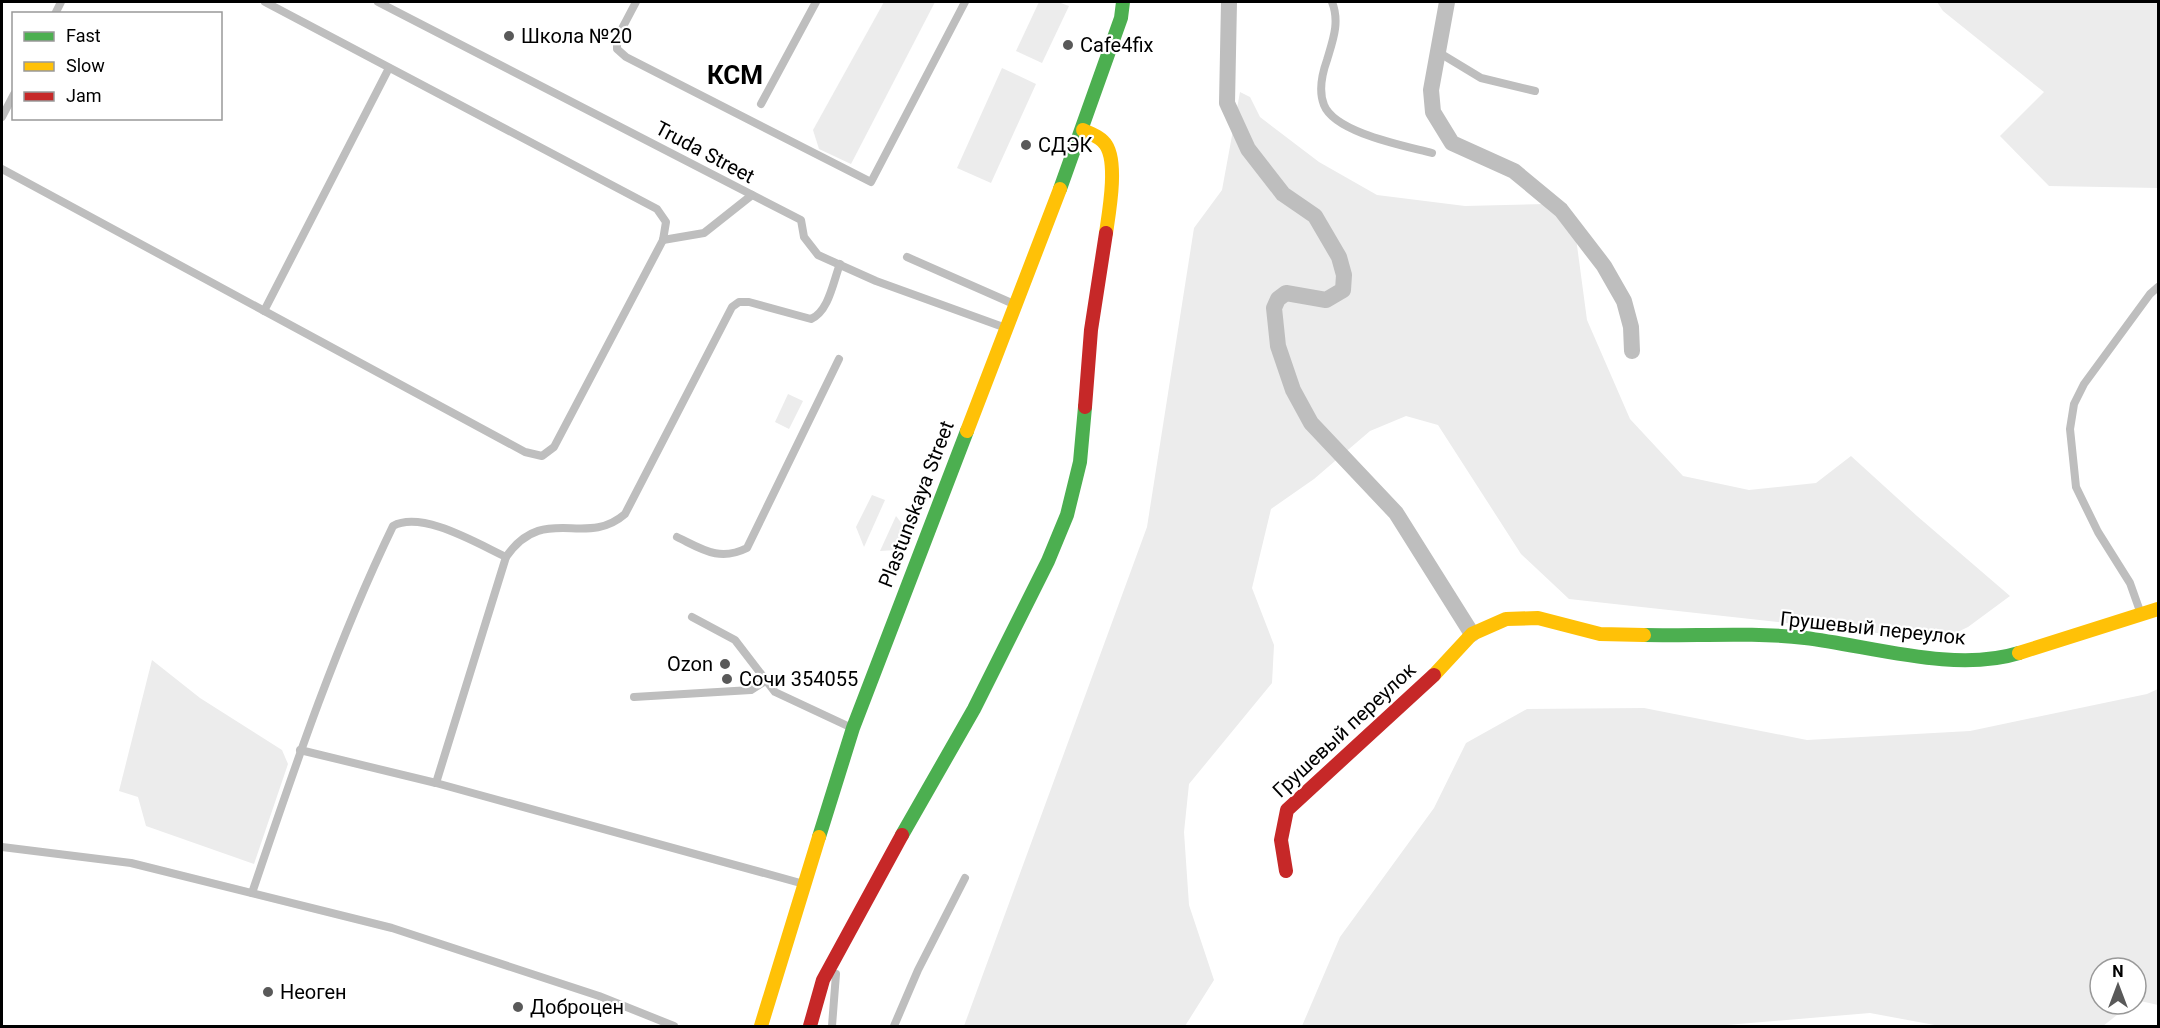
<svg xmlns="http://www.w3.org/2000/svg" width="2160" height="1028" font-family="Roboto,sans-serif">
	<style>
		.green { fill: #ececec }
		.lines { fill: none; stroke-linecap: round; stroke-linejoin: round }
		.lane { stroke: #bebebe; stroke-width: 8 }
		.street { stroke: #bebebe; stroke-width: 16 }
		.fast { stroke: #4caf50; stroke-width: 14 }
		.slow { stroke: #ffc107; stroke-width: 14 }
		.jam { stroke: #c62828; stroke-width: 14 }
		.poi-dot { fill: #595959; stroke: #fff; stroke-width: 2 }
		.labels { text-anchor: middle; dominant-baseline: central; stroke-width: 4.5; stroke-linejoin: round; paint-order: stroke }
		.poi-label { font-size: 20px; fill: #000; stroke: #fff; text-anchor: start }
		.street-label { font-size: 20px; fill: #000; stroke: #fff }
		.district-label { font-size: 26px; font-weight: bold; fill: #000; stroke: #fff }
	</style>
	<rect width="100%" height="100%" fill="#fff"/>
	<!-- green -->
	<g class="green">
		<path d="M884 2H935L851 164 819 149 813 130Z"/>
		<path d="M1039 2H1058L1069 6 1042 63 1016 51Z"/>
		<path d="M1937 2H2158V188L2049 186 2000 136 2044 92 1943 11Z"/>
		<path d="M1002 68 1036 84 991 183 957 168Z"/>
		<path d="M1240 92 1250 97 1260 117 1319 162 1377 195 1465 206 1546 204 1576 238 1587 320 1630 419 1683 476 1749 490 1816 483 1851 456 1917 516 2010 596 1968 627 1941 640 1569 599 1521 554 1438 425 1406 416 1370 431 1314 479 1271 509 1252 588 1274 645 1272 683 1189 784 1184 832 1189 905 1214 980 1185 1026H964L1147 527 1194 228 1222 190Z"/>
		<path d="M788 394 803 401 789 429 775 422Z"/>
		<path d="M872 495 885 500 864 547 856 527Z"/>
		<path d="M896 516 906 529 896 550 880 551Z"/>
		<path d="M152 660 200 698 282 750 288 764 254 864 146 826 138 797 119 791Z"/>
		<path d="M2158 689V1005L2136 1000V968H2100V1004H2131L2103 1026H1940L1870 1013 1715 1026H1302L1340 937 1434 808 1466 743 1527 709 1644 708 1807 740 1970 731 2147 694Z"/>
	</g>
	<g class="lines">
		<!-- lane -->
		<g class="lane">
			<path d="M378 2 801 220 804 237 818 255 876 281 1006 328"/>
			<path d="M636 2 617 38V49L626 57 871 182 965 2"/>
			<path d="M1332 2C1340 22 1333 40 1327 60 1322 74 1318 90 1324 105 1335 133 1406 146 1432 153"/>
			<path d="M55 14 61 2"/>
			<path d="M1438 52 1481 78 1535 91"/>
			<path d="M761 104 816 2"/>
			<path d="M2 117 14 94"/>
			<path d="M2 169 525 452 542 456 554 447 663 240 666 222 657 209 265 2"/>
			<path d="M663 240 704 233 752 195"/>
			<path d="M907 257 1016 305"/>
			<path d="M264 311 389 68"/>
			<path d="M677 537C702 549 719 562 747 548L839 359"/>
			<path d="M2141 614 2130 583 2098 532 2076 487 2070 429 2074 404 2084 384 2150 294 2158 287"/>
			<path d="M692 617 735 640 775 692 852 728"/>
			<path d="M634 697 751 690 767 680"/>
			<path d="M300 750 436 783 804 884"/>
			<path d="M436 783 506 557C544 502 585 549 625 514L732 307 739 302H749L811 319C829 311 833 282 840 264"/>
			<path d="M2 847 131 863 392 928 599 996 674 1026"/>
			<path d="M252 893C294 769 336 644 393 526 422 510 478 544 506 557"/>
			<path d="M832 1026 836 974"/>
			<path d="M894 1026 918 970 965 878"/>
		</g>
		<!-- street -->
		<g class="street">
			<path d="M1229 2 1227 103 1248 149 1283 194 1315 216 1339 257 1344 275 1343 290 1326 300 1286 293 1278 299 1274 308 1278 346 1293 390 1311 423 1396 513 1472 634"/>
			<path d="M1447 2 1431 90 1433 112 1452 143 1514 171 1561 210 1604 266 1624 301 1631 327 1632 351"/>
		</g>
		<!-- fast -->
		<g class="fast">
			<path d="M1060 189 1121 18 1123 2"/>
			<path d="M1644 635C1697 636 1753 632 1805 638 1871 646 1955 673 2019 653"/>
			<path d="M902 835 974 709 1048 561 1067 515 1080 462 1085 407"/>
			<path d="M819 837 853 728 967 431"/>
		</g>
		<!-- slow -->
		<g class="slow">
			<path d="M1083 130C1091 134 1101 137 1106 145 1118 163 1109 212 1106 233"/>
			<path d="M967 431 1060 189"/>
			<path d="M2019 653 2158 609"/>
			<path d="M1434 675 1472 634 1506 619 1538 618 1600 634 1644 635"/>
			<path d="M761 1026 819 837"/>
		</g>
		<!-- jam -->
		<g class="jam">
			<path d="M1085 407 1091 330 1106 233"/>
			<path d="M1286 871 1281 840 1287 810 1434 675"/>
			<path d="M810 1026 823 980 902 835"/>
		</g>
	</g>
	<!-- markers -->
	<g class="poi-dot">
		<circle cx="509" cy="36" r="6"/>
		<circle cx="1068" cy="45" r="6"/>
		<circle cx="1026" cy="145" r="6"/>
		<circle cx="725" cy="664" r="6"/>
		<circle cx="727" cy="679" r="6"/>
		<circle cx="268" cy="992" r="6"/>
		<circle cx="518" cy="1007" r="6"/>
	</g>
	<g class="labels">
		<!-- poi labels -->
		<g class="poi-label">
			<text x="521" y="36">Школа №20</text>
			<text x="1080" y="45">Cafe4fix</text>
			<text x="1038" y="145">СДЭК</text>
			<text x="713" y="664" text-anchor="end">Ozon</text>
			<text x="739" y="679">Сочи 354055</text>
			<text x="280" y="992">Неоген</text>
			<text x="530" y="1007">Доброцен</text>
		</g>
		<!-- street labels -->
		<g class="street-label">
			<text transform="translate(705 152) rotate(28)">Truda Street</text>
			<text transform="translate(916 504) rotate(-69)">Plastunskaya Street</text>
			<text transform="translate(1873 628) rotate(6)">Грушевый переулок</text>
			<text transform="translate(1344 730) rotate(-43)">Грушевый переулок</text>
		</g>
		<!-- district labels -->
		<g class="district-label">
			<text x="735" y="75">КСМ</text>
		</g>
	</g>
	<!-- border -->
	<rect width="2160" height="1028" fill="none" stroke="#000000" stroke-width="6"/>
	<!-- legend -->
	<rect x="12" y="12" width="210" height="108" fill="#ffffff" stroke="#999999" stroke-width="1.5"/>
	<rect x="24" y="32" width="30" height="9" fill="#4caf50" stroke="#999999" stroke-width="1.5"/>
	<text x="66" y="42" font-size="18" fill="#000000">Fast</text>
	<rect x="24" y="62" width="30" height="9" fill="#ffc107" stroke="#999999" stroke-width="1.5"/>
	<text x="66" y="72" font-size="18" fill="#000000">Slow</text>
	<rect x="24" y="92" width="30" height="9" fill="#c62828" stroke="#999999" stroke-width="1.5"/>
	<text x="66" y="102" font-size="18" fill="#000000">Jam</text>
	<!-- north arrow -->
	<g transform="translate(2118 986)"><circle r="28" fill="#ffffff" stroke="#999999" stroke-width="1.5"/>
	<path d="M0-4.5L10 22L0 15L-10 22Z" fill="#595959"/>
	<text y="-9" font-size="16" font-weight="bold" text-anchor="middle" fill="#000000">N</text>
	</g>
</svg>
